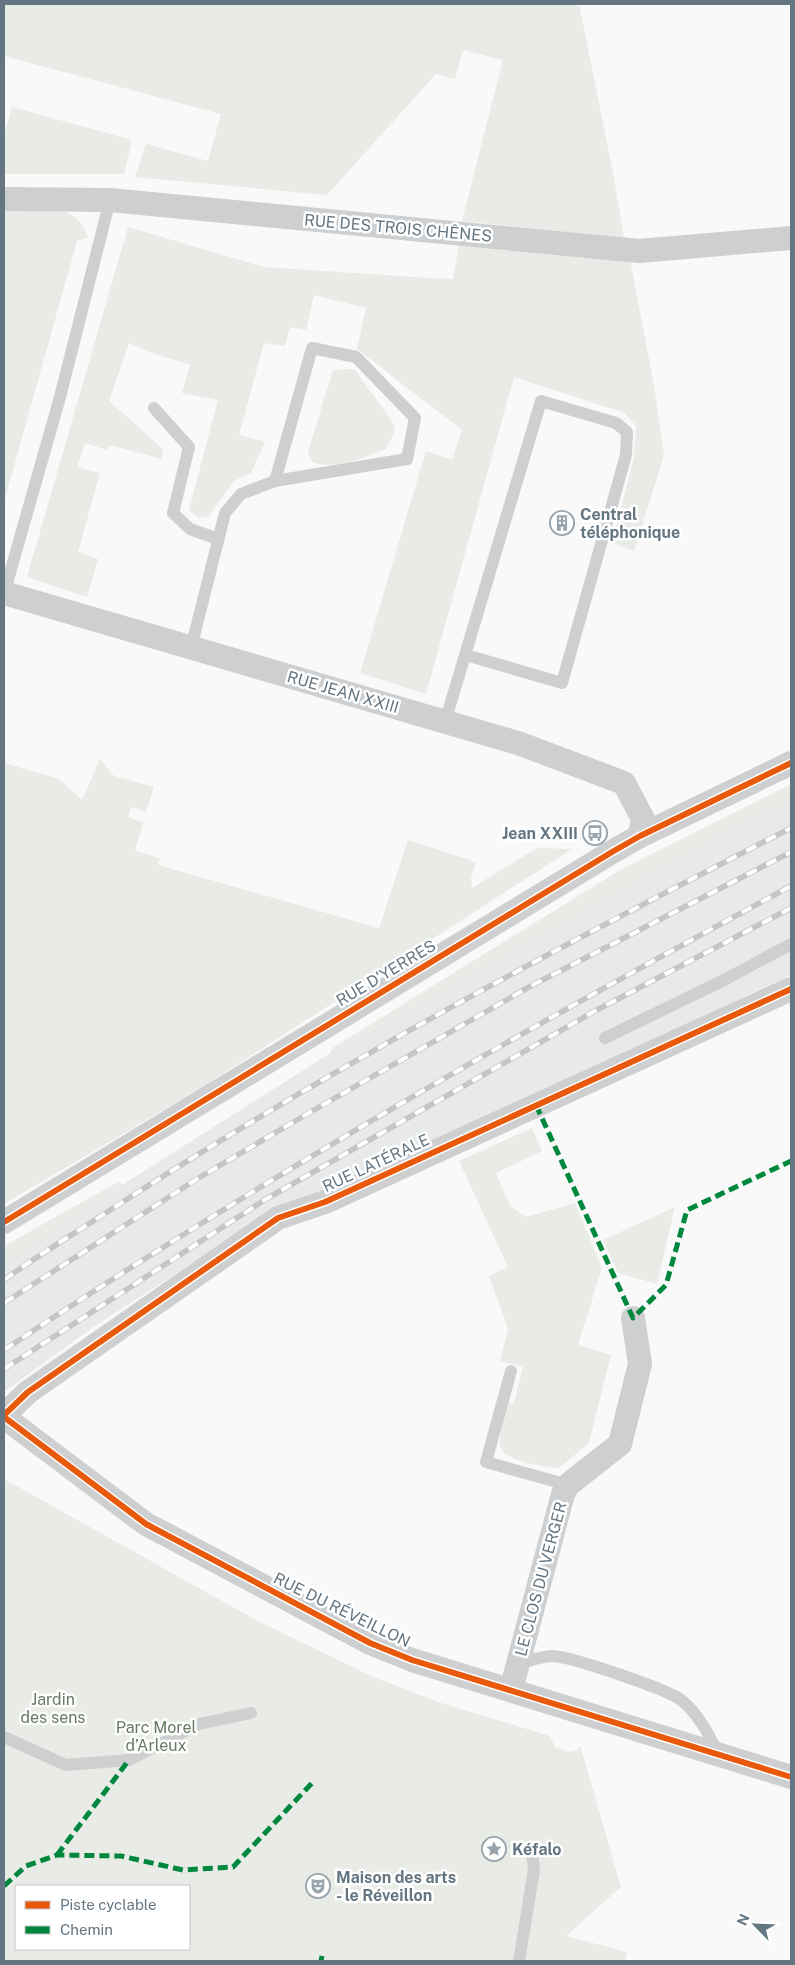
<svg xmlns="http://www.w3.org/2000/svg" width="795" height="1965" font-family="'Public Sans',sans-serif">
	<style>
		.built { fill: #e8e9e9 }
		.green { fill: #e8ebe6; fill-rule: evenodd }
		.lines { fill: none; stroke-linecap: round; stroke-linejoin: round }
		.lane { stroke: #cecfd0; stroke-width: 12 }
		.street { stroke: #cecfd0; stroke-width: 24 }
		.rail-casing { stroke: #c3c5c6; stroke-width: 5.5 }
		.rail { stroke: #fff; stroke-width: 4; stroke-dasharray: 11; stroke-linecap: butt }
		.quiet { stroke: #00873e; stroke-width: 5; stroke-dasharray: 10 5; stroke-linecap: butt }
		.cycleway-casing { stroke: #fff; stroke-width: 9 }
		.cycleway { stroke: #e8590c; stroke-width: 6 }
		.labels { text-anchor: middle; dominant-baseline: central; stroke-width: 5; stroke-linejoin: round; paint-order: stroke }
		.street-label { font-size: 16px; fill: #657683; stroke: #fff }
		.poi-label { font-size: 16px; font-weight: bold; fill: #657683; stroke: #fff; text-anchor: start }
		.park-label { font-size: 16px; fill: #687a64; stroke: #fff }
	</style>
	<rect width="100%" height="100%" fill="#f9f9f9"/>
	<!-- built -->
	<path class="built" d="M791 800V975L337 1188 260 1219 92 1328 4 1392V1264L122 1185 329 1054 724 832Z"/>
	<!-- green -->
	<g class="green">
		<path d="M4 4H579L614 178 624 238 462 221 503 60 463 50 455 79 436 74 327 195 135 177 146 144 208 161 221 114 4 56Z"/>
		<path d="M12 107 132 140 124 174H4V137Z"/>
		<path d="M53 206C71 213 81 218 88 237L77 241 4 502V208Z"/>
		<path d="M128 227 264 267 430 278 453 279 459 245 629 254 654 386 664 455 634 551 612 543 634 458 636 426 625 413 514 377 426 694 360 673 426 451 452 460 462 430 357 349 366 308 314 295 306 330 290 327 285 346 264 343 239 435 265 442 251 473 234 481 209 516 199 518 189 510 218 400 182 393 190 365 152 353 129 343 109 401 163 449 162 459 109 445 107 450 85 443 77 467 100 473 78 552 98 559 87 597 27 577Z"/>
		<path d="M347 369 355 370 393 423 395 431 386 449C365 457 334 471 312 462L308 452 333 370Z"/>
		<path d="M100 759 114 776 154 787 146 812 131 807 128 817 143 822 135 851 160 858 158 865 379 928 408 840 476 862 471 877 472 888 537 848 572 849 201 1088 4 1204V763L59 779 82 800Z"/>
		<path d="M791 784V800L724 832 329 1054 334 1047 620 870Z"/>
		<path d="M532 1128 542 1151 496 1173 510 1206 526 1217 575 1203 602 1268 578 1345 611 1355 589 1443 559 1468C547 1468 507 1461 501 1449 497 1440 505 1412 507 1402L514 1403 523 1367 500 1361 508 1329 489 1276 508 1267 459 1161Z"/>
		<path d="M120 1181 122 1185 4 1264V1246Z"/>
		<path d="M675 1207 657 1284 618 1273 603 1240Z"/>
		<path d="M4 1479 256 1620 369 1675 438 1702 550 1736 555 1747 569 1752 578 1750 580 1745 621 1887 566 1936 627 1952 625 1961H4ZM16 1886H189V1949H16Z"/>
	</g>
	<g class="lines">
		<!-- lane -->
		<g class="lane">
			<path d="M154 408 189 447 173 513 190 529 218 539"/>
			<path d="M4 594 60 397 110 200"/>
			<path d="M191 648 225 513 241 494 275 481 407 459 415 418 356 357 312 348 275 481"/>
			<path d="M445 722 541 401 616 423 627 432 626 455 562 683 466 655"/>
			<path d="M605 1038 724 980 791 944"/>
			<path d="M511 1371 486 1462 568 1485"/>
			<path d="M519 1663C530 1661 543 1656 553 1656 572 1657 667 1689 681 1700 698 1713 709 1735 718 1753"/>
			<path d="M4 1737 66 1765 129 1760 199 1724 251 1713"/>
			<path d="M519 1961 534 1870 532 1853"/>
		</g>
		<!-- street -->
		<g class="street">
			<path d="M4 199 110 200 639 251 791 238"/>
			<path d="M4 593 518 743 624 783 643 819 640 836"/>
			<path d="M4 1222 612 852 640 836 791 763"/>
			<path d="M4 1415 28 1392 278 1218 325 1202 791 989"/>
			<path d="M4 1417 146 1524 370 1643 412 1660 791 1777"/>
			<path d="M511 1690 563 1494 568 1485 620 1444 640 1364 633 1318"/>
		</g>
		<defs>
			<g id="rail">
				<path d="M4 1280C41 1253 80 1230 118 1205 335 1065 562 945 791 828"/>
				<path d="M4 1303 197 1179 307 1114 529 987 791 852"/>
				<path d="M4 1350C258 1181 523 1030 791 886"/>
				<path d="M4 1369 266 1199 595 1011 791 908"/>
			</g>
		</defs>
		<!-- rail casing -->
		<use href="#rail" class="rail-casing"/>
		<!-- rail -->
		<use href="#rail" class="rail"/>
		<!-- quiet -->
		<g class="quiet">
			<path d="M536 1105 633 1318 666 1285 687 1210 791 1161"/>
			<path d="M57 1855 129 1760"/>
			<path d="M4 1886 26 1866 57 1855 121 1856 183 1870 233 1867 313 1782"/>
			<path d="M321 1961 322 1956"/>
		</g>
		<defs>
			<g id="cycleway">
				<path d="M4 1222 612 852 640 836 791 763"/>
				<path d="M4 1415 28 1392 278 1218 325 1202 791 989"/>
				<path d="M4 1417 146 1524 370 1643 412 1660 791 1777"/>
			</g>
		</defs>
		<!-- cycleway casing -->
		<use href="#cycleway" class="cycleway-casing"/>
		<!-- cycleway -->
		<use href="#cycleway" class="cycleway"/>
	</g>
	<!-- icons -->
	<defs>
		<symbol id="building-ring" viewBox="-11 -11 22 22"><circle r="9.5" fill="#fff" stroke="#99a4ac" stroke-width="1.5"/><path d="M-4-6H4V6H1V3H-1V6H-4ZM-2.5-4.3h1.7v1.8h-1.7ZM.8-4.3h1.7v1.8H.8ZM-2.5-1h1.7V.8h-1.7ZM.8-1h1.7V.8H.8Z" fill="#99a4ac"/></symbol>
		<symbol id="bus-ring" viewBox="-11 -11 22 22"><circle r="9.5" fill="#fff" stroke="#99a4ac" stroke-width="1.5"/><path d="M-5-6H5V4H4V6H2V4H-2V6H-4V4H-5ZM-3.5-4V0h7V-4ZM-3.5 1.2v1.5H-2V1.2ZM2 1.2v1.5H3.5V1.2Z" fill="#99a4ac"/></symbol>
		<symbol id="sight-ring" viewBox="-11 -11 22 22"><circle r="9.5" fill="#fff" stroke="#99a4ac" stroke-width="1.5"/><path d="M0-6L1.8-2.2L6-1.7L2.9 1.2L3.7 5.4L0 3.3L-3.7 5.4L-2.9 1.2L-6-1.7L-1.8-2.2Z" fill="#99a4ac"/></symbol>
		<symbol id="theatre-ring" viewBox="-11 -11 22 22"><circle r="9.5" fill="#fff" stroke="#99a4ac" stroke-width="1.5"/><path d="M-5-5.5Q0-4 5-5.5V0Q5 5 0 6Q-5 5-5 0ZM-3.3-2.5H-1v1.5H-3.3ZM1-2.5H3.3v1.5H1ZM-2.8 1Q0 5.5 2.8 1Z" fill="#99a4ac"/></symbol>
	</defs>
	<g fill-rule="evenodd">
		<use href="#building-ring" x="548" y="509" width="28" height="28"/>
		<use href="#bus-ring" x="581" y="819" width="28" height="28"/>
		<use href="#sight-ring" x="480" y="1835" width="28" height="28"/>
		<use href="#theatre-ring" x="304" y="1872" width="28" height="28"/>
	</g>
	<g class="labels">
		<!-- street labels -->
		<g class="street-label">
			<text transform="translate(398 228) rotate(5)">RUE DES TROIS CHÊNES</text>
			<text transform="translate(343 692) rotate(16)">RUE JEAN XXIII</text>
			<text transform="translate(386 973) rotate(-31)">RUE D'YERRES</text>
			<text transform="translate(376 1163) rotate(-25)">RUE LATÉRALE</text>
			<text transform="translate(541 1579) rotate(-75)">LE CLOS DU VERGER</text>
			<text transform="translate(342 1610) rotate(26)">RUE DU RÉVEILLON</text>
		</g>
		<!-- poi labels -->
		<g class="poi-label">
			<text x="580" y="514">Central<tspan x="580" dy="18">téléphonique</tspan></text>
			<text x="578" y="833" text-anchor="end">Jean XXIII</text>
			<text x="512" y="1849">Kéfalo</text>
			<text x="336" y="1877">Maison des arts<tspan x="336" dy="18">- le Réveillon</tspan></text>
		</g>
		<!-- park labels -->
		<g class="park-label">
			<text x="53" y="1699">Jardin<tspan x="53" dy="18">des sens</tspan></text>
			<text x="156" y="1727">Parc Morel<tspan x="156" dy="18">d’Arleux</tspan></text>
		</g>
	</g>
	<!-- border -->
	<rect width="795" height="1965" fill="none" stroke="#657683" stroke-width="10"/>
	<!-- legend -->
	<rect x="15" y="1885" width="175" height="65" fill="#ffffff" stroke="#c1c8cd"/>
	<rect x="25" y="1901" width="25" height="8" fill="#e8590c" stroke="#c1c8cd"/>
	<text x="60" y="1910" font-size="15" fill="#657683">Piste cyclable</text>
	<rect x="25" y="1926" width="25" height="8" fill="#00873e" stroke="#c1c8cd"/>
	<text x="60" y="1935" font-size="15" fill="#657683">Chemin</text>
	<!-- north arrow -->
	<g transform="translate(755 1925) rotate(294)" stroke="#ffffff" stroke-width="4" paint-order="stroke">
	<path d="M0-4L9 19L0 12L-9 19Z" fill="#657683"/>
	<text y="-8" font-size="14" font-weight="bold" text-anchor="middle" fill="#657683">N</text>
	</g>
</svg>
